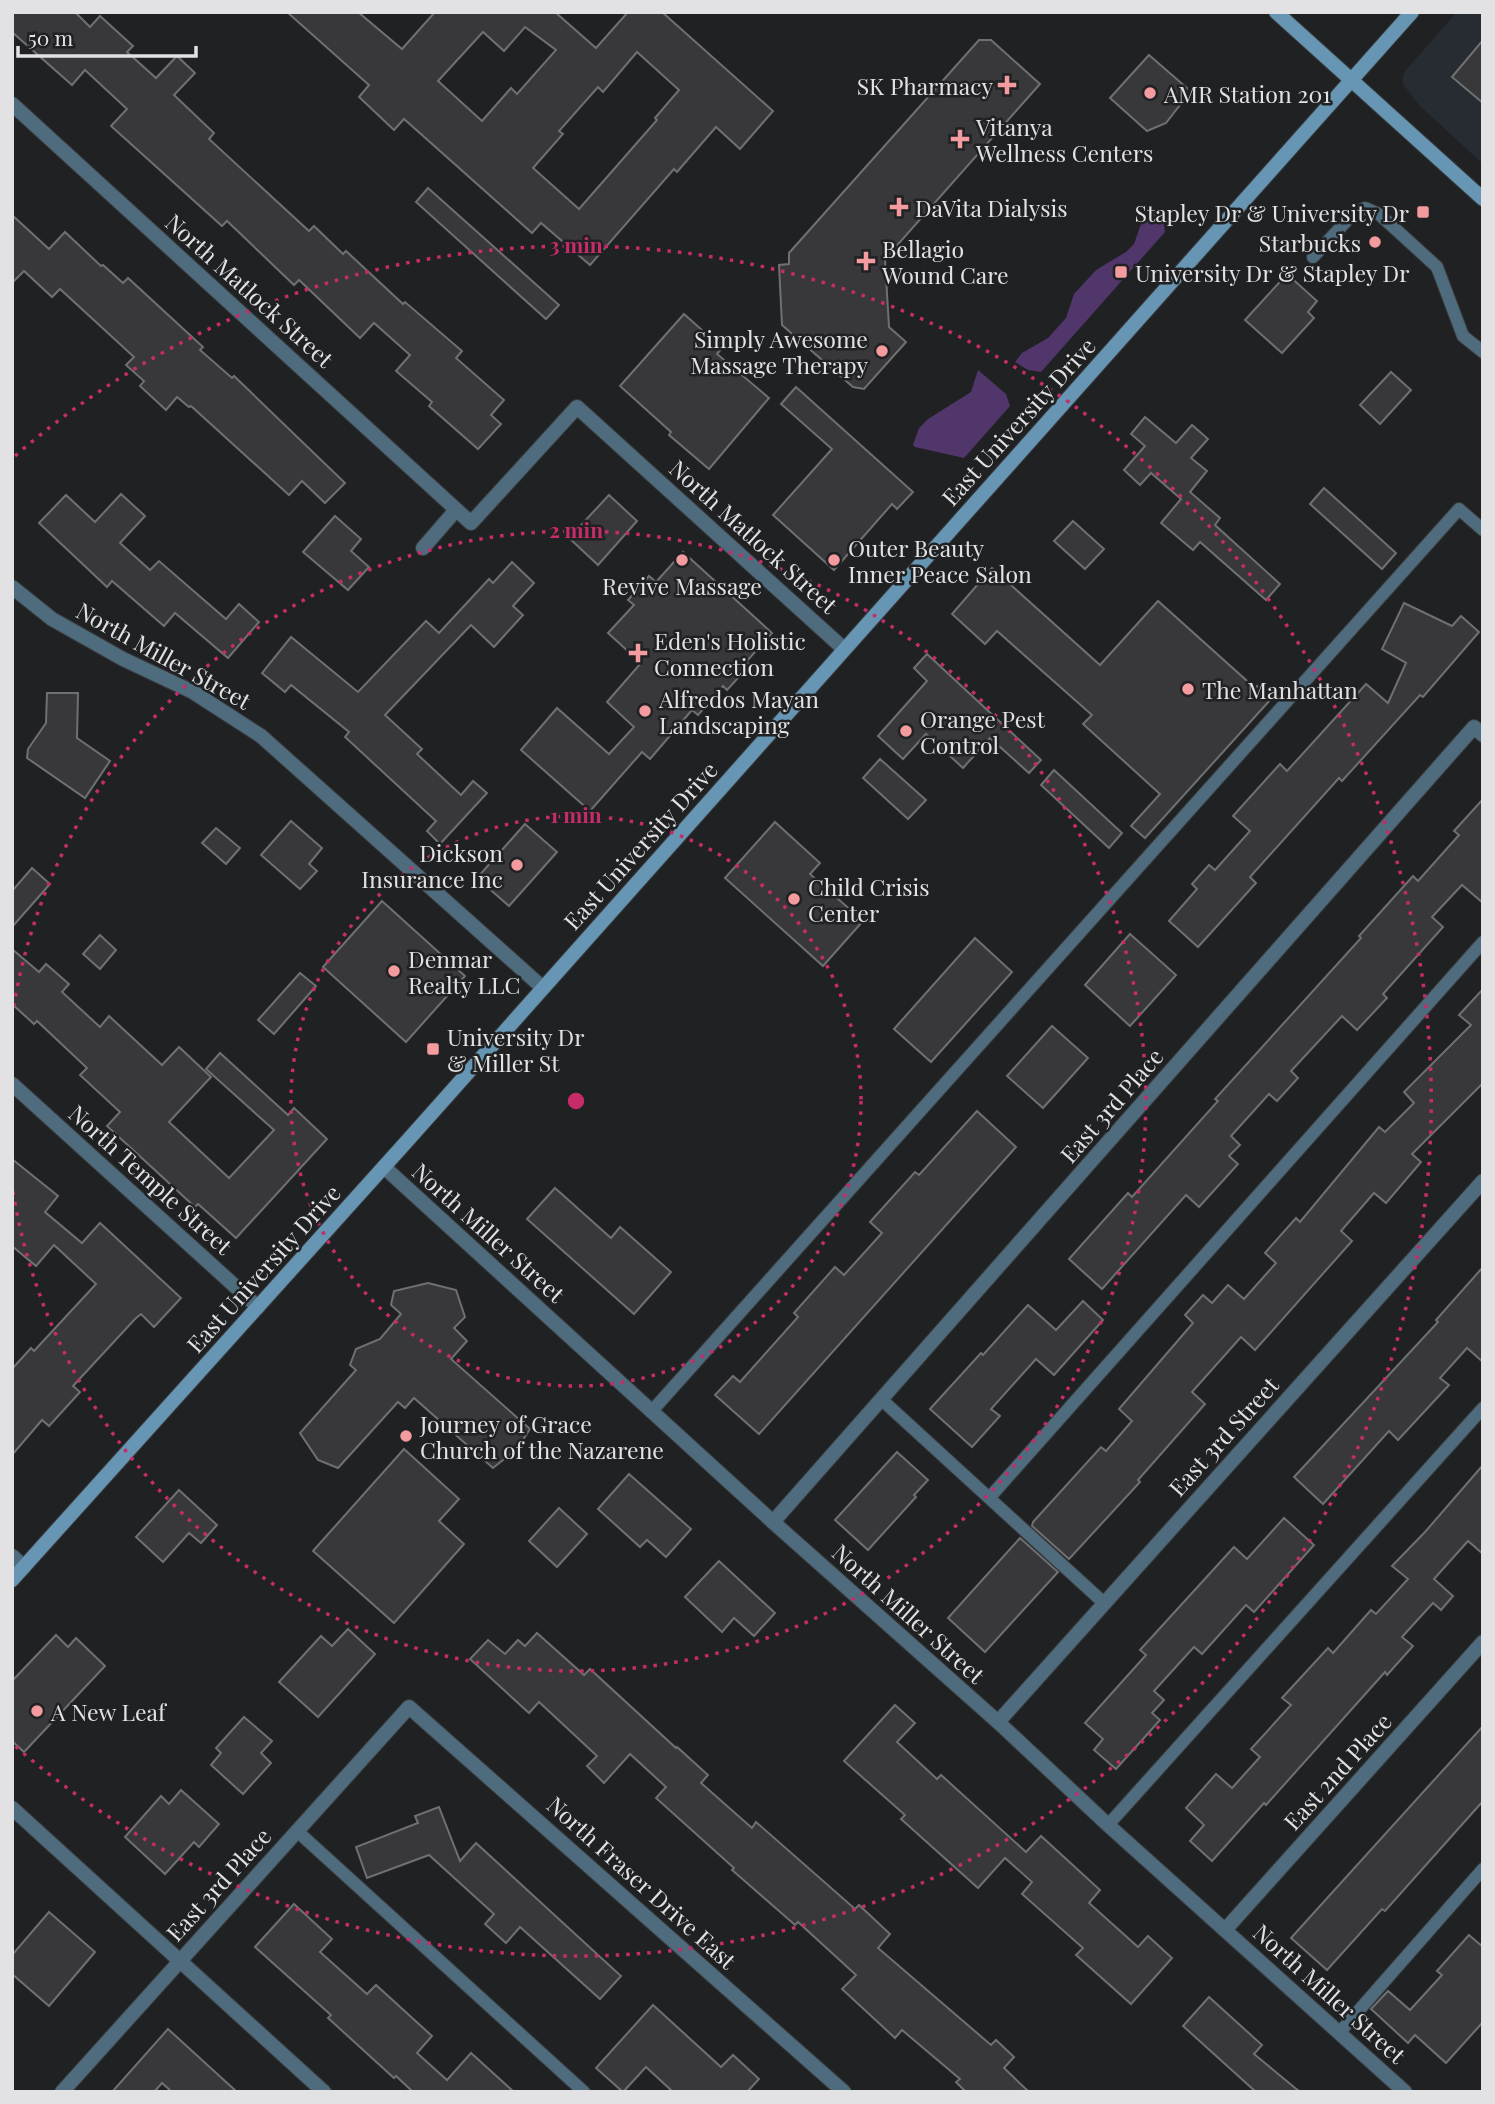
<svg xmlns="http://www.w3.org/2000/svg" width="1495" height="2104" font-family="'Playfair Display',serif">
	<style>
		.built { fill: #272c33 }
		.green { fill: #51366b }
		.building { fill: #38383a; stroke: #6f7072; stroke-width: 2; fill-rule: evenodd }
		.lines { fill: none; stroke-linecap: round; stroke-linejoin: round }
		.lane-casing { stroke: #3b3c3e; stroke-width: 14 }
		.street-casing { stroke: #3b3c3e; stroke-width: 16 }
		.secondary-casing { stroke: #3b3c3e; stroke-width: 16 }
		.lane { stroke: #4e6c7e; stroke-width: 12 }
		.street { stroke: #4e6c7e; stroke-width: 14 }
		.secondary { stroke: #6696b4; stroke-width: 14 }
		.ring { fill: none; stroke: #c52c69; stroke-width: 3.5; stroke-dasharray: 3.5 7 }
		.poi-dot { fill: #f49b9f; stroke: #202123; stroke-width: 2.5 }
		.labels { text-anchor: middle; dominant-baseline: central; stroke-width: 5; stroke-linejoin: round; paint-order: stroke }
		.poi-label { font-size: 23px; fill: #e2e2e4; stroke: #202123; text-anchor: start }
		.street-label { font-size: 23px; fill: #e2e2e4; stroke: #202123 }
		.centre { fill: #c52c69; stroke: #202123; stroke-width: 3.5 }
		.ring-label { font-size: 21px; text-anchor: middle; font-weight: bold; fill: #c52c69; stroke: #202123; stroke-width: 5; stroke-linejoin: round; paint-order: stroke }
	</style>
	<rect width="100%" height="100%" fill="#202123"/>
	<!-- built -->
	<path class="built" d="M1457 12H1483V164L1419 105 1403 84V75L1406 70Z"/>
	<!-- green -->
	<g class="green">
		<path d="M1151 209 1163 219 1165 232 1041 372 1028 370 1015 362 1022 353 1048 338 1066 318 1074 294 1096 270 1126 252 1134 244 1143 218Z"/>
		<path d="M978 370 1006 394 1010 406 964 458 915 447 913 445 919 428 928 419 971 392Z"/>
	</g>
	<!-- building -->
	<g class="building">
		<path d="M12 12H75L90 27 100 16 133 46 127 52 156 78 177 56 195 73 174 95 214 133 209 139 309 231 314 226 343 254 346 251 403 304 405 302 462 351 456 358 504 400 491 415 501 424 478 449 429 406 432 402 396 371 410 355 374 323 360 338 299 280 294 285 227 221 222 226 111 126 127 109 85 70 72 85 12 32Z"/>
		<path d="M287 12H358L402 49 435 12H555L596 48 628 12H662L773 111 740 149 716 127 677 172 674 169 590 265 541 223 532 233 404 119 394 130 359 97 369 85ZM525 27 556 50 517 94 511 88 482 121 438 81 483 32 504 51ZM637 52 679 90 655 118 657 120 579 209 533 168 563 134 559 131 598 87 603 92Z"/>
		<path d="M979 40H991L1040 84 885 259 889 327 906 342 864 389 853 387 782 325 779 265 789 264V253Z"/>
		<path d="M1483 40V103L1452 77Z"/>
		<path d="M1149 55 1187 88 1183 101 1166 123 1147 131 1110 98Z"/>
		<path d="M428 188 559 305 546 319 416 202Z"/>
		<path d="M12 215 49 249 65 232 101 266 103 265 123 283 128 278 203 347 200 350 232 378 234 376 345 483 325 503 302 481 289 495 191 406 189 407 177 397 166 410 140 386 144 381 126 365 134 357 60 289 52 297 24 271 12 283Z"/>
		<path d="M1287 274 1317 301 1308 312 1314 318 1282 353 1245 320Z"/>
		<path d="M684 314 722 348 717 354 769 398 709 469 669 435 671 432 620 386Z"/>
		<path d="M1391 372 1411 390 1380 424 1360 405Z"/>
		<path d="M796 387 913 492 897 509 892 504 834 570 773 515 832 449 781 404Z"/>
		<path d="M1145 417 1176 443 1192 425 1208 439 1191 458 1207 471 1190 492 1220 518 1215 525 1280 584 1266 600 1200 542 1193 550 1161 523 1181 499 1151 473 1140 485 1124 470 1145 446 1131 434Z"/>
		<path d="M1324 488 1396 553 1382 569 1310 504Z"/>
		<path d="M121 494 145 516 120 543 150 570 159 561 226 619 239 604 259 622 228 658 175 613 164 626 112 581 107 587 39 523 66 495 95 522Z"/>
		<path d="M609 495 637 521 598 565 569 538Z"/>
		<path d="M335 516 361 539 351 551 369 567 348 590 303 552Z"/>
		<path d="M1073 521 1104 549 1085 569 1054 541Z"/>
		<path d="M683 552 772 633 746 662 750 665 727 690 723 686 698 715 692 710 650 759 642 752 590 811 521 750 557 708 609 754 634 727 607 702 641 663 608 633 634 605 628 600 649 576 656 582Z"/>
		<path d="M512 562 534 583 513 606 523 615 494 647 471 625 385 715 422 749 417 754 461 795 473 781 487 793 440 844 427 831 436 821 345 737 349 732 291 685 285 692 262 673 291 637 358 692 426 621 439 633 489 579 493 583Z"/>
		<path d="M992 568 1100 665 1158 601 1255 688 1257 686 1271 699 1145 838 1131 826 1160 794 1083 724 1092 715 997 631 985 644 952 614Z"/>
		<path d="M1404 603 1452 626 1461 616 1479 632 1423 697 1420 695 1342 781 1339 778 1250 877 1256 883 1198 947 1169 921 1197 889 1192 884 1209 865 1215 870 1250 831 1233 816 1280 764 1287 771 1366 684 1388 703 1406 663 1382 649Z"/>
		<path d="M927 654 1041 760 1029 773 990 738 963 768 926 734 903 759 878 736 927 681 914 668Z"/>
		<path d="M47 693H78L77 738 110 761 85 798 27 758 28 749 46 723Z"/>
		<path d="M880 759 926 800 908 819 863 778Z"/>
		<path d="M1054 770 1122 833 1109 848 1041 785Z"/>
		<path d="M1483 799V903L1462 885 1432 917 1443 927 1383 994 1387 998 1357 1030 1342 1016 1291 1071 1298 1078 1277 1101 1269 1094 1231 1136 1240 1145 1229 1156 1238 1164 1199 1207 1186 1195 1102 1289 1069 1259 1128 1193 1132 1197 1218 1101 1215 1099 1361 938 1359 936 1413 876 1418 881 1459 835 1454 831Z"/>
		<path d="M291 821 322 848 309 864 317 871 300 889 261 855Z"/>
		<path d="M775 822 820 863 810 874 863 921 823 966 725 878Z"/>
		<path d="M525 824 557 852 509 906 477 878Z"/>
		<path d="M216 828 240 848 226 864 202 843Z"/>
		<path d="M32 868 50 884 12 927V891Z"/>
		<path d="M382 901 465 976 406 1042 323 967Z"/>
		<path d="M1130 934 1176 975 1130 1026 1085 985Z"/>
		<path d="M100 935 116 950 100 969 83 954Z"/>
		<path d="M975 938 1012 972 931 1062 894 1029Z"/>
		<path d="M12 949 39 972 46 964 69 984 62 992 100 1027 109 1016 162 1065 179 1047 211 1077 169 1122 229 1178 274 1130 206 1069 220 1053 288 1115 294 1108 327 1139 236 1238 198 1204 195 1207 107 1126 120 1112 80 1075 87 1068 37 1021 34 1024 12 1004Z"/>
		<path d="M300 973 316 986 274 1034 258 1020Z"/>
		<path d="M1483 989V1083L1412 1154 1421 1162 1386 1203 1374 1193 1341 1231 1352 1241 1255 1350 1241 1337 1192 1392 1205 1404 1138 1480 1140 1482 1069 1559 1032 1526 1033 1522 1101 1447 1106 1451 1132 1421 1119 1409 1193 1323 1185 1315 1203 1295 1212 1303 1228 1285 1244 1299 1276 1263 1265 1253 1296 1218 1300 1222 1379 1127 1385 1132 1414 1103 1404 1092 1471 1025 1459 1015Z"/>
		<path d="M1052 1026 1088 1058 1043 1108 1007 1076Z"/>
		<path d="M977 1111 1016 1147 759 1434 715 1395 733 1376 740 1382 798 1317 794 1313 835 1267 844 1275 882 1233 870 1222 915 1172 919 1175Z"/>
		<path d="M12 1159 58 1196 45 1212 82 1243 100 1223 181 1298 154 1327 141 1314 135 1319 73 1386 80 1392 49 1426 42 1420 12 1455V1369L31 1348 34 1351 96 1284 54 1245 36 1266 12 1246Z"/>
		<path d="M555 1188 611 1238 620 1227 671 1272 634 1314 527 1219Z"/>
		<path d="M1483 1267V1362L1467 1348 1440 1378 1449 1385 1398 1440 1389 1431 1323 1504 1294 1477 1438 1322 1436 1320Z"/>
		<path d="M428 1283 456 1290 465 1317 454 1328 467 1341 451 1359 530 1429 517 1449 493 1468 414 1398 405 1408 398 1402 338 1468 318 1460 300 1433 356 1370 350 1365 356 1349 380 1339 401 1314 391 1305 394 1291Z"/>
		<path d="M1083 1301 1103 1320 1054 1375 1036 1359 991 1409 1000 1416 972 1447 930 1409 981 1353 983 1355 1028 1305 1056 1330Z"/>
		<path d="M404 1449 459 1499 439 1521 464 1544 394 1623 313 1551Z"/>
		<path d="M897 1452 928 1480 914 1495 916 1497 868 1550 835 1520Z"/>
		<path d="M1483 1465V1554L1468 1541 1434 1579 1453 1596 1441 1610 1433 1603 1402 1637 1413 1646 1387 1675 1385 1672 1266 1805 1264 1803 1212 1861 1190 1841 1204 1825 1186 1808 1216 1774 1232 1788 1260 1757 1251 1749 1291 1705 1282 1698 1328 1648 1333 1653 1371 1610 1376 1614 1408 1579 1392 1566 1425 1532Z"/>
		<path d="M629 1474 691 1529 666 1557 647 1540 640 1547 598 1509Z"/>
		<path d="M179 1490 217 1525 201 1543 189 1533 163 1562 136 1537Z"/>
		<path d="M559 1508 587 1534 557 1567 529 1541Z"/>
		<path d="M1284 1518 1314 1545 1254 1612 1246 1605 1202 1654 1194 1647 1154 1691 1164 1700 1152 1713 1160 1720 1116 1769 1094 1750 1103 1739 1085 1723 1146 1655 1140 1650 1234 1547 1247 1559Z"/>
		<path d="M1020 1538 1058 1572 985 1652 948 1618Z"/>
		<path d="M719 1561 775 1613 754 1636 734 1618 722 1632 685 1597Z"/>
		<path d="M348 1629 375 1654 318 1717 279 1682 321 1636 332 1646Z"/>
		<path d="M537 1633 584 1675 590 1669 676 1748 677 1747 708 1775 701 1783 752 1828 756 1822 855 1909 859 1905 890 1934 878 1948 991 2045 996 2040 1014 2057 1004 2068 1029 2092H966L956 2082 960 2079 902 2030 895 2038 842 1989 856 1975 798 1922 795 1925 732 1870 734 1868 656 1798 666 1787 630 1754 604 1783 587 1766 597 1756 539 1702 529 1713 470 1659 488 1640 505 1654 518 1640 525 1646Z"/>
		<path d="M56 1635 68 1647 76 1638 105 1666 24 1752 12 1741V1681Z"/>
		<path d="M895 1705 915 1723 897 1742 937 1779 941 1775 1026 1852 1041 1836 1100 1890 1089 1903 1138 1947 1148 1936 1172 1958 1131 2004 1076 1955 1083 1948 1022 1894 1032 1882 1005 1858 978 1888 901 1819 905 1815 844 1761Z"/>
		<path d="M244 1717 272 1741 261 1753 271 1763 243 1794 211 1765 221 1753 216 1748Z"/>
		<path d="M1483 1726V1801L1385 1911 1382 1909 1327 1970 1291 1938Z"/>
		<path d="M181 1790 219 1824 199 1847 194 1842 165 1874 125 1837 161 1796 169 1804Z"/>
		<path d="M439 1807 460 1861 476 1843 621 1976 600 1999 520 1927 506 1943 485 1924 494 1914 429 1855 367 1878 356 1847 418 1823 415 1816Z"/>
		<path d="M294 1904 332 1939 320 1952 367 1994 376 1985 432 2036 417 2053 447 2080 471 2053 514 2092H413L396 2076 394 2078 328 2018 331 2015 255 1947Z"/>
		<path d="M49 1912 95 1952 49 2006 12 1974V1955Z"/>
		<path d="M1469 1935 1483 1947V2022L1446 2063 1415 2035 1408 2043 1371 2009 1388 1991 1410 2010 1442 1975 1437 1971Z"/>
		<path d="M1209 1997 1262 2045 1254 2054 1300 2092H1256L1183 2026Z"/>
		<path d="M653 2005 721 2067 733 2055 759 2079 747 2092H673L646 2067 623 2092 596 2068Z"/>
		<path d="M168 2029 237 2092H172L162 2083 154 2092H112Z"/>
	</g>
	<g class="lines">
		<defs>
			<g id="lane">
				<path d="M1313 257 1353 214 1365 208 1379 214 1437 267 1463 336 1483 352"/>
				<path d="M882 1400 1104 1603"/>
				<path d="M651 1412 1459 509 1483 530"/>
				<path d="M990 1497 1483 942"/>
				<path d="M1108 1825 1483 1408"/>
				<path d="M297 1831 584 2092"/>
				<path d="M1339 2033 1483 1869"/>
			</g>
			<g id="street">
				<path d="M12 104 471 523 577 407 844 649"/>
				<path d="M423 548 456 510"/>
				<path d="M12 587 52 619 123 659 193 692 261 736 543 988"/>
				<path d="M12 1084 258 1307"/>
				<path d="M384 1167 773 1522 998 1722 1108 1825 1405 2092"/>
				<path d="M773 1522 1474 727 1483 735"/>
				<path d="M12 1556 24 1567"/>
				<path d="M998 1722 1483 1181"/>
				<path d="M12 1808 324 2092"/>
				<path d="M1225 1930 1483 1642"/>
				<path d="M62 2092 409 1707 844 2092"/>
			</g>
			<g id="secondary">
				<path d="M1276 12 1483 199"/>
				<path d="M12 1580 408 1140 1412 12"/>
			</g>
		</defs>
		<!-- lane casing -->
		<use href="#lane" class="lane-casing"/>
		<!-- street casing -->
		<use href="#street" class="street-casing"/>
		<!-- secondary casing -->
		<use href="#secondary" class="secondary-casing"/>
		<!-- lane -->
		<use href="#lane" class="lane"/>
		<!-- street -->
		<use href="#street" class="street"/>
		<!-- secondary -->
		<use href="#secondary" class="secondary"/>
	</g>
	<!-- distance rings -->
	<g class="ring">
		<circle cx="576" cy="1101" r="285"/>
		<path d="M12 1017A570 570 0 1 1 12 1185"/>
		<path d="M15 456A855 855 0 1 1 15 1746"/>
	</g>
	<!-- markers -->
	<g class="poi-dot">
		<path d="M1003.5 74.5h7v7h7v7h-7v7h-7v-7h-7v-7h7z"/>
		<circle cx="1150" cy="93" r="7"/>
		<path d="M956.5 128.5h7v7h7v7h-7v7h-7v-7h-7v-7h7z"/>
		<path d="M895.5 196.5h7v7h7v7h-7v7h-7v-7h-7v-7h7z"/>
		<rect x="1416" y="205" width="14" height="14" rx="3.5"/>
		<circle cx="1375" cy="242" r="7"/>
		<path d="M862.5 250.5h7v7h7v7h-7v7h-7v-7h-7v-7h7z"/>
		<rect x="1114" y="265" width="14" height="14" rx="3.5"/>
		<circle cx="882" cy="351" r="7"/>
		<circle cx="682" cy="560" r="7"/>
		<circle cx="834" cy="560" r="7"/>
		<path d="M634.5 642.5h7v7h7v7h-7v7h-7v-7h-7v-7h7z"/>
		<circle cx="1188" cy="689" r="7"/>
		<circle cx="645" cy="711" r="7"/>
		<circle cx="906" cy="731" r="7"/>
		<circle cx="517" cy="865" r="7"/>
		<circle cx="794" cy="899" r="7"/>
		<circle cx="394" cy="971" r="7"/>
		<rect x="426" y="1042" width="14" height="14" rx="3.5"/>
		<circle cx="406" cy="1436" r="7"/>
		<circle cx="37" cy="1711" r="7"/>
	</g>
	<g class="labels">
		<!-- poi labels -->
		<g class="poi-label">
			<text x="993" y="85" text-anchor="end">SK Pharmacy</text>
			<text x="1164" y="93">AMR Station 201</text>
			<text x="976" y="126">Vitanya<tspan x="976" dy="26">Wellness Centers</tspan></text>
			<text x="915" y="207">DaVita Dialysis</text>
			<text x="1409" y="212" text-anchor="end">Stapley Dr &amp; University Dr</text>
			<text x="1361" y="242" text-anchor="end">Starbucks</text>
			<text x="882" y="248">Bellagio<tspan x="882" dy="26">Wound Care</tspan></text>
			<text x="1135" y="272">University Dr &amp; Stapley Dr</text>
			<text x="868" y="338" text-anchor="end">Simply Awesome<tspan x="868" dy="26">Massage Therapy</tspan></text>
			<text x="848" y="547">Outer Beauty<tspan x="848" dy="26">Inner Peace Salon</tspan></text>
			<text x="682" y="585" text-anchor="middle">Revive Massage</text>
			<text x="654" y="640">Eden's Holistic<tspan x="654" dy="26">Connection</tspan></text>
			<text x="1202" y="689">The Manhattan</text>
			<text x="659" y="698">Alfredos Mayan<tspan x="659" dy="26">Landscaping</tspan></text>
			<text x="920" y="718">Orange Pest<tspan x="920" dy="26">Control</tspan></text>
			<text x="503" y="852" text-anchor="end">Dickson<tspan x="503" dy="26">Insurance Inc</tspan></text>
			<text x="808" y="886">Child Crisis<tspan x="808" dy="26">Center</tspan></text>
			<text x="408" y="958">Denmar<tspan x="408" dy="26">Realty LLC</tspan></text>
			<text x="447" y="1036">University Dr<tspan x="447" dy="26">&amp; Miller St</tspan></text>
			<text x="420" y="1423">Journey of Grace<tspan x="420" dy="26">Church of the Nazarene</tspan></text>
			<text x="51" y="1711">A New Leaf</text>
		</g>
		<!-- street labels -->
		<g class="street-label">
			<text transform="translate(250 290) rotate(42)">North Matlock Street</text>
			<text transform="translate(1018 421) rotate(-48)">East University Drive</text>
			<text transform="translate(754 536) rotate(42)">North Matlock Street</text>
			<text transform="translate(164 655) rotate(29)">North Miller Street</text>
			<text transform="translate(640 845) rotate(-48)">East University Drive</text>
			<text transform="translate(1111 1105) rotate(-49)">East 3rd Place</text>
			<text transform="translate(151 1179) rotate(42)">North Temple Street</text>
			<text transform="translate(489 1232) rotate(42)">North Miller Street</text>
			<text transform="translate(263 1268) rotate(-48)">East University Drive</text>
			<text transform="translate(1223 1436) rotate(-48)">East 3rd Street</text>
			<text transform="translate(909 1613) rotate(42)">North Miller Street</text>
			<text transform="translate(1337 1771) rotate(-48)">East 2nd Place</text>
			<text transform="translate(642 1882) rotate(42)">North Fraser Drive East</text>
			<text transform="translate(218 1884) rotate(-48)">East 3rd Place</text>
			<text transform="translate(1330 1993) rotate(42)">North Miller Street</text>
		</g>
	</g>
	<circle cx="576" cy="1101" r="10" class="centre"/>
	<g class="ring-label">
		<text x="576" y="253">3 min</text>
		<text x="576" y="538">2 min</text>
		<text x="576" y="823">1 min</text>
	</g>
	<!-- border -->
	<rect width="1495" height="2104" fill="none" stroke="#e2e2e4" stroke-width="28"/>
	<!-- scale -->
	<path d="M18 46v10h178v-10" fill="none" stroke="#e2e2e4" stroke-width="3.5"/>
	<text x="28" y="46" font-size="21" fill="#e2e2e4" stroke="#202123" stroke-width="5" paint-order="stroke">50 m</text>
</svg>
